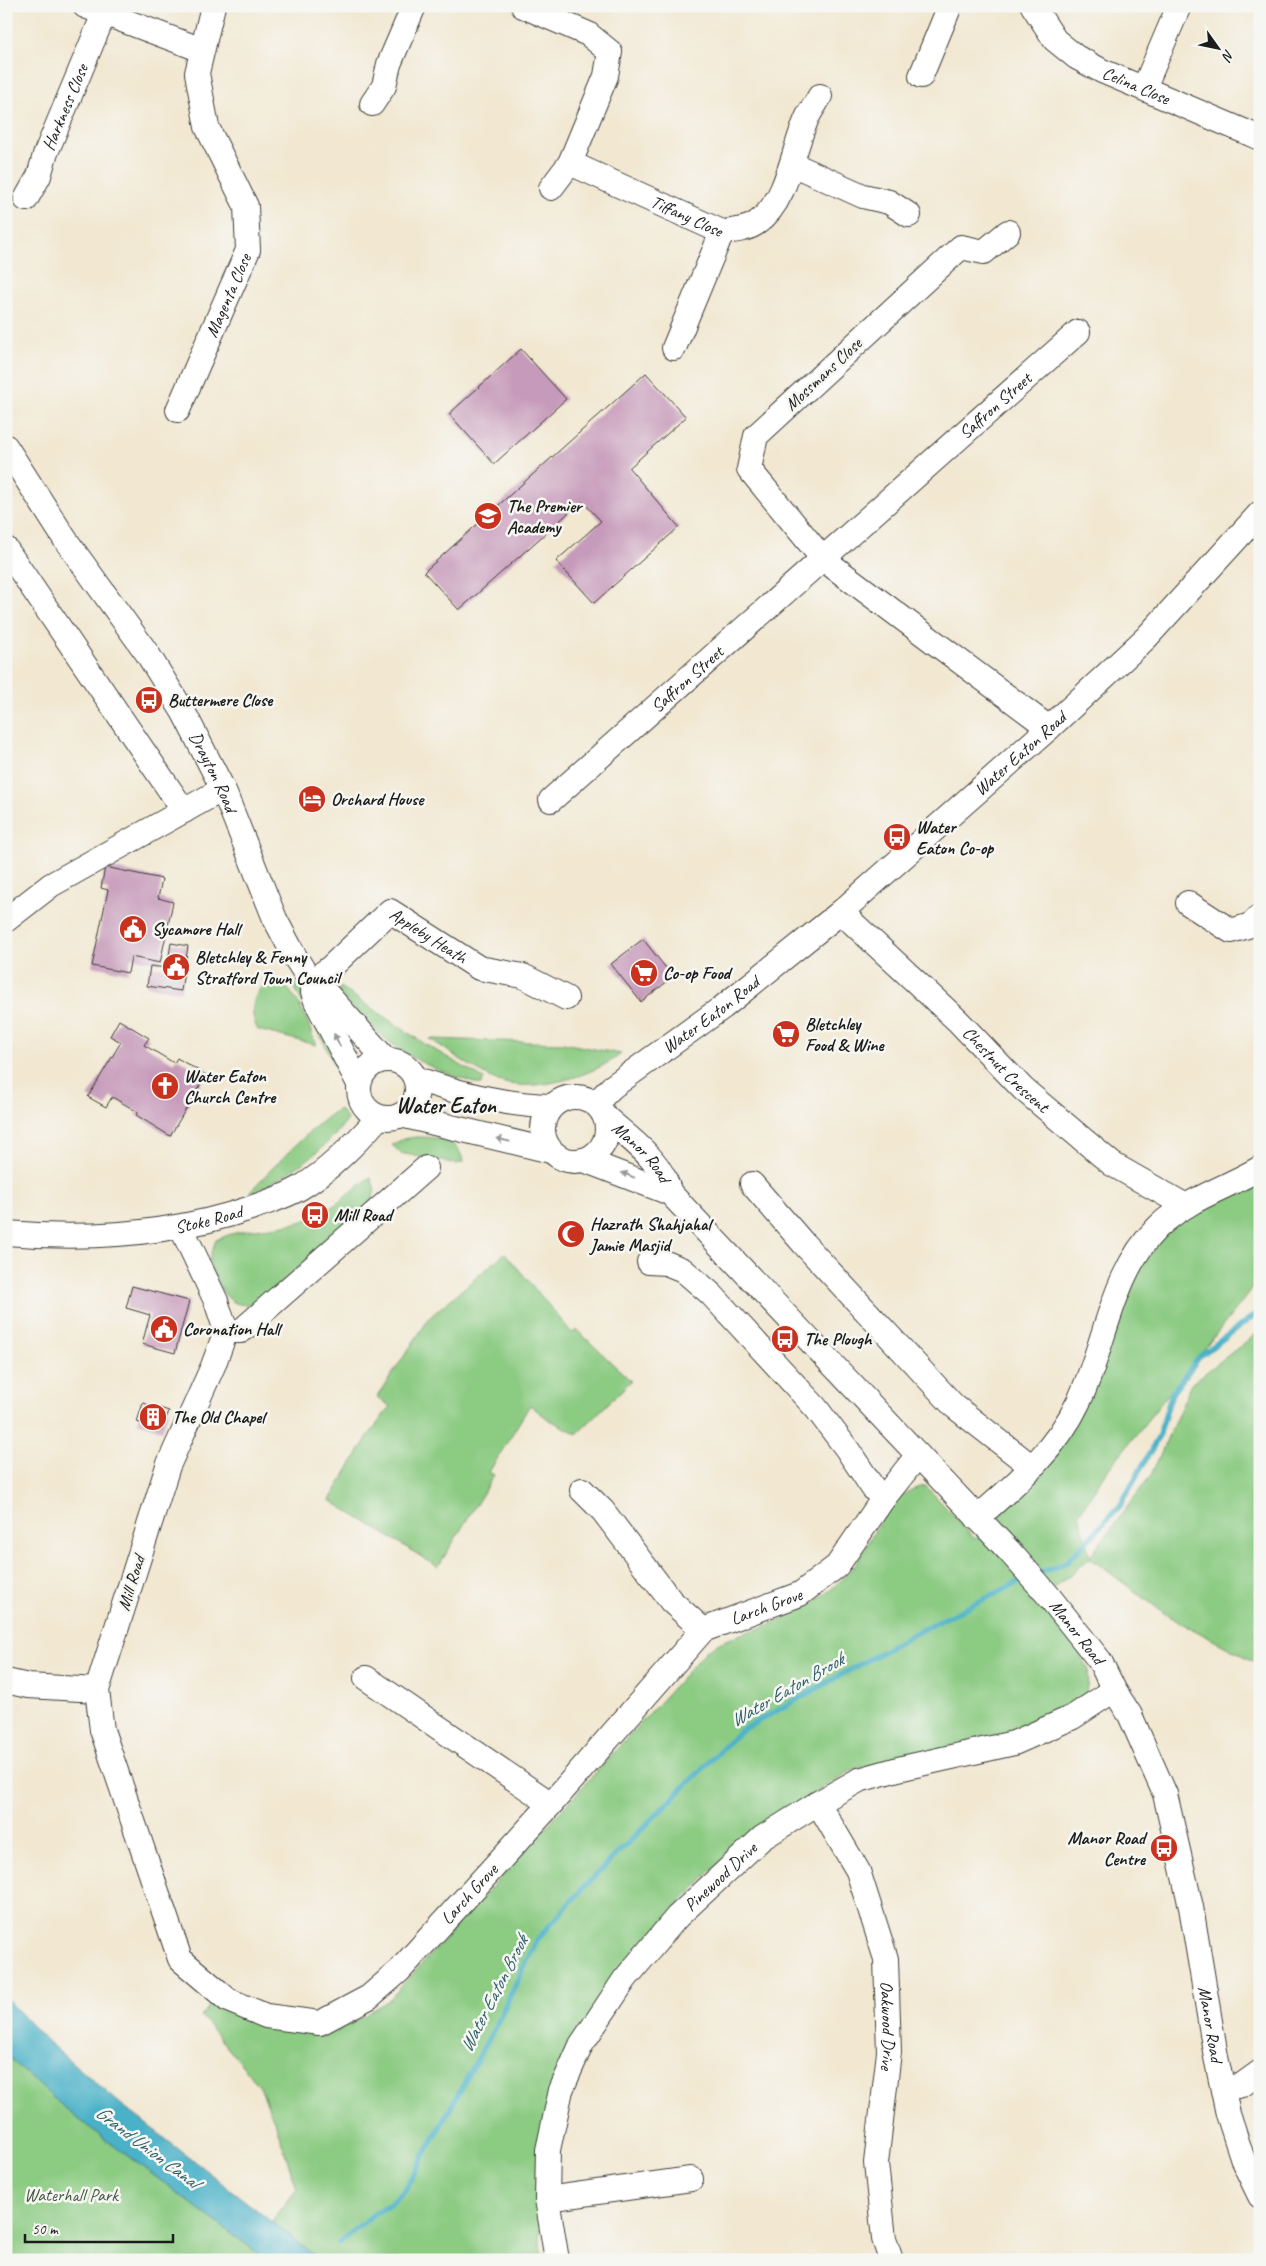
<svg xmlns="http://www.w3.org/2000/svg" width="1266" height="2266" font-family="Caveat,sans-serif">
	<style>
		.green { fill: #8bcb82; stroke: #54744f }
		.water { fill: #49b1c8; stroke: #326672 }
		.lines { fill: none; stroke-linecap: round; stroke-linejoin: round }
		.stream { stroke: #49b1c8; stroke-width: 5.5 }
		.building { fill: #c69aba }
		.minor-casing { stroke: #3c3b37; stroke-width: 26 }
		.minor { stroke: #fff; stroke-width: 24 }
		.oneway { fill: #999 }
		.labels { text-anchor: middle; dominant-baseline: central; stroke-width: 5; stroke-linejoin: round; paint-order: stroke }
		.street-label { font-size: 18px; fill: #1c1c1c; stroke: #f6f6f2 }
		.poi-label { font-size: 18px; font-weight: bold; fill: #1c1c1c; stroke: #f6f6f2; text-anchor: start }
		.park-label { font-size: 18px; fill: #435940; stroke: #f6f6f2 }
		.water-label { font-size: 19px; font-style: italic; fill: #305f69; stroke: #f6f6f2 }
		.district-label { font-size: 22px; font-weight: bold; fill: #1c1c1c; stroke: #f6f6f2 }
	</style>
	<rect width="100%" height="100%" fill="#f6f6f2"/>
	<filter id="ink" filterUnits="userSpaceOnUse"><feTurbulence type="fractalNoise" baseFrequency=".02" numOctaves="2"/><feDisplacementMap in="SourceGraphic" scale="10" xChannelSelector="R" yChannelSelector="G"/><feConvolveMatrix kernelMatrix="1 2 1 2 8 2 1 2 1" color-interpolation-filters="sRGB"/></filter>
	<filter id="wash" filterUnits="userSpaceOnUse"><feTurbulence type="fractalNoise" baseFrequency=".0096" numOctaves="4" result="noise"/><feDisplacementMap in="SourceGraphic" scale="20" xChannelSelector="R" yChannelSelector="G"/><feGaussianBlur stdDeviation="1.12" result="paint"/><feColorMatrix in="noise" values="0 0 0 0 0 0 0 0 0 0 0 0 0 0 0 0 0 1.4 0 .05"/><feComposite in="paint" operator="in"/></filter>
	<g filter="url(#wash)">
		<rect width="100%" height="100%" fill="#f2e8d2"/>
		<!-- green -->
		<g class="green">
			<path d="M279 981C299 995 308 1023 316 1045L258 1030C247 1013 253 980 279 981Z"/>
			<path d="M297 983 318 1013 351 1090 349 1102 344 1099C338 1060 311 1021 294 986Z"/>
			<path d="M340 987 425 1044 484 1079 481 1085C416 1066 382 1043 338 992Z"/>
			<path d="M430 1039 563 1043 621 1054C594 1076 529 1095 496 1080 474 1070 450 1052 430 1039Z"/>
			<path d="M340 1109 347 1119C329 1149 282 1180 250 1193V1191C266 1175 324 1114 340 1109Z"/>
			<path d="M416 1137C435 1137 460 1139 463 1162L457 1164 400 1153 392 1145 403 1139Z"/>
			<path d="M369 1178H371L375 1190 372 1201 261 1301C226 1315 220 1286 208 1261L216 1240C242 1227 273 1229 300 1222 326 1215 348 1195 369 1178Z"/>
			<path d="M1260 1180V1279L1103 1476 1079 1514 1090 1557 1151 1475 1192 1383 1260 1331V1665L1168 1616 1090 1558 1047 1594 1089 1670 1086 1694 1013 1732 852 1770 750 1831 681 1902 616 1977 542 2154 540 2248 546 2260H321L272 2221 297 2189 276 2125 260 2087 201 2016 212 2003 268 2029 351 2024 389 2000 707 1650C727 1637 749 1632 771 1624 802 1612 827 1596 850 1571 874 1544 883 1491 926 1486L975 1539 1031 1483 1117 1318 1142 1262 1175 1225Z"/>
			<path d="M505 1253 572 1333 577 1330 631 1381 577 1434 548 1419 530 1405 489 1472 494 1475 438 1567 330 1500 367 1438 390 1406 377 1397 430 1317Z"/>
			<path d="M6 2055 69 2112 267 2260H6Z"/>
		</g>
		<!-- water -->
		<path class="water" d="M6 1998 48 2042 122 2105 321 2260H267L69 2112 6 2055Z"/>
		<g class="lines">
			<!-- stream -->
			<g class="stream">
				<path d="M1038 1574 1067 1562 1120 1506 1158 1438 1172 1393 1200 1356 1260 1311"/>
				<path d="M339 2243 375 2213 391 2204 405 2190 494 2029 537 1940 583 1888 739 1732 923 1629 1027 1578"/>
			</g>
		</g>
		<g id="blocks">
			<!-- building -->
			<g class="building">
				<path d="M521 349 566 399 494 464 449 414Z"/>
				<path d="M646 373 686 417 629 468 679 527 594 603 556 561 601 521 582 501 459 610 424 572Z"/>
				<path d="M105 867 162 879 158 898 173 902 160 963 131 957 128 973 92 966 108 890 101 888Z"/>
				<path d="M643 939 673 977 641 1002 611 964Z"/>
				<path d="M171 943 188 946 181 991 147 986 150 966 167 968Z"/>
				<path d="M119 1020 149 1038 144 1045 174 1063 177 1058 206 1075 170 1136 136 1115 138 1112 112 1097 106 1107 88 1097 121 1042 110 1036Z"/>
				<path d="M132 1286 189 1301 175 1353 142 1344 150 1315 126 1308Z"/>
				<path d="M143 1403 169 1411 162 1430 137 1422Z"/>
			</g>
		</g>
	</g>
	<g filter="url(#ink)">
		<use href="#blocks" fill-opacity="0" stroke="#3c3b37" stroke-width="1"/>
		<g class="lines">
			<defs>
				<g id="minor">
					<path d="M85 6 202 50"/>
					<path id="s1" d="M523 6 588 34 610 52 606 76 570 163 722 232C733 231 748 230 758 222 789 199 792 149 808 116 812 109 816 103 820 96"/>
					<path id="s2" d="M1033 6 1055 40 1076 57 1102 71 1260 138"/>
					<path d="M921 76 949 8"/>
					<path d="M1144 88 1179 6"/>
					<path d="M372 104 384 86 389 64 414 6"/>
					<path d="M792 164 863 196 889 202 909 215"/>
					<path d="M551 188 570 163"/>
					<path id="s3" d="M26 199 39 176 45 155 104 14"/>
					<path d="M1008 232 984 252 961 247 756 436 749 469 823 559 1049 728"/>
					<path d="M674 348 722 232"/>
					<path id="s4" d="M178 410 248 250 246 206 207 127 197 73 213 6"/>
					<path id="s5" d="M6 447 65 539 147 653 184 713 223 789 275 919 295 957 313 985 327 994 386 1060"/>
					<path d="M6 549 184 811"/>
					<path id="s6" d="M551 800 1078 332"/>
					<path d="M1188 903 1231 931 1251 925 1260 916"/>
					<path id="s7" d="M841 912 958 1021 1023 1089 1112 1164 1186 1206"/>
					<path d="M6 920 51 885 223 789"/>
					<path id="s8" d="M311 982 330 968 390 911 479 968 523 976 566 998"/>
					<path d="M313 992 316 1001 359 1084"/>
					<circle cx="388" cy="1089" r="29"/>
					<path d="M415 1078C460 1094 504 1105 551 1106"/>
					<circle cx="575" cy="1129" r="32"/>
					<path id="s9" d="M596 1103 612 1087 723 1007 841 912 1049 728 1146 638 1260 513"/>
					<path d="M401 1115 551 1151"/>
					<path id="s10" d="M605 1117C630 1139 661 1159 670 1193"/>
					<path id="s11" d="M584 1160 670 1193 1010 1552 1047 1594 1100 1661 1114 1690 1130 1715 1165 1794 1191 1907 1216 2057 1228 2114 1244 2163 1260 2196"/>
					<path d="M752 1184 804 1244 954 1406 1032 1467"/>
					<path id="s12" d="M181 1227 216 1301 226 1331 213 1366 168 1466 97 1690 102 1730 180 1959 228 2000 266 2016 320 2023 369 1997 399 1971 551 1804 703 1630 800 1594 837 1566 883 1499 918 1455"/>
					<path id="s13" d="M6 1233C89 1240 171 1235 251 1208 267 1202 285 1197 300 1188 330 1170 356 1143 379 1117"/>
					<path d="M649 1262 666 1263 683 1270 711 1294 816 1408 847 1449 873 1488 883 1499"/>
					<path d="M226 1331H241L426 1168"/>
					<path d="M582 1490 603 1511 671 1601 703 1630"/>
					<path d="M977 1518C1017 1483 1056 1450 1079 1401 1106 1344 1111 1273 1158 1227 1187 1199 1226 1188 1260 1168"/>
					<path d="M366 1678 551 1804"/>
					<path d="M6 1681 28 1686 97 1690"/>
					<path id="s14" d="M818 1803 858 1871 886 1959 889 2052 876 2163 884 2239 891 2260"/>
					<path d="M1223 2089 1242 2085 1260 2072"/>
					<path d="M547 2199 691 2179"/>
					<path id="s15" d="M557 2260 547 2199 548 2150 561 2090 581 2045 625 1979 677 1917 762 1838 818 1803 859 1780 898 1769 1014 1743 1073 1717 1114 1690"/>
				</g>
			</defs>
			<!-- minor casing -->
			<use href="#minor" class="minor-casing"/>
			<!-- minor -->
			<use href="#minor" class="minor"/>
		</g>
		<!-- one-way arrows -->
		<defs><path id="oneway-solid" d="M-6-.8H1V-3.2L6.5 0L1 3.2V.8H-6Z" transform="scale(1.25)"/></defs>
		<g class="oneway">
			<use href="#oneway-solid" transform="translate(337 1040) rotate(-116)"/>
			<use href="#oneway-solid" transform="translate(503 1140) rotate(-167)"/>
			<use href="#oneway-solid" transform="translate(628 1175) rotate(-158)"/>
		</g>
	</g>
	<!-- icons -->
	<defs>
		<symbol id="school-disc" viewBox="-11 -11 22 22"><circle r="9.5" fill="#c8321e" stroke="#f6f6f2"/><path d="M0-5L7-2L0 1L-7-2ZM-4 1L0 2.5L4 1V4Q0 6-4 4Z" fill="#fff"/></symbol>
		<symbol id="bus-disc" viewBox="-11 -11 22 22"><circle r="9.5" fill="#c8321e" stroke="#f6f6f2"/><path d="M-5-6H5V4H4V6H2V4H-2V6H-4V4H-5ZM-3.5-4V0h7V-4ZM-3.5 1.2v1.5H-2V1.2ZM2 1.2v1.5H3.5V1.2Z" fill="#fff"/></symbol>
		<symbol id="hotel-disc" viewBox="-11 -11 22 22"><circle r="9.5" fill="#c8321e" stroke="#f6f6f2"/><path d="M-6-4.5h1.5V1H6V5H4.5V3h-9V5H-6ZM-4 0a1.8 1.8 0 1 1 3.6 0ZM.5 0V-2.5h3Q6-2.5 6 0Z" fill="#fff"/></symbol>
		<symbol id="civic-disc" viewBox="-11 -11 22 22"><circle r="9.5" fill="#c8321e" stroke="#f6f6f2"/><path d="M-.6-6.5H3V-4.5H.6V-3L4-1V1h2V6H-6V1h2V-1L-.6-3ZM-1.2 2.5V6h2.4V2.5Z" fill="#fff"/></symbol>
		<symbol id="supermarket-disc" viewBox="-11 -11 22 22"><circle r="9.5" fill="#c8321e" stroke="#f6f6f2"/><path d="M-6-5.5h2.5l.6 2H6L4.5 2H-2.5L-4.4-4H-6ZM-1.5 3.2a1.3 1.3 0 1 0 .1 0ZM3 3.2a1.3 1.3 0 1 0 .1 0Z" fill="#fff"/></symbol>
		<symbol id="church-disc" viewBox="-11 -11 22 22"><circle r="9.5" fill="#c8321e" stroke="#f6f6f2"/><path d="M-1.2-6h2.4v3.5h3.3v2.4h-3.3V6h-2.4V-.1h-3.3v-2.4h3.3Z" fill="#fff"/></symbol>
		<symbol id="mosque-disc" viewBox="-11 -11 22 22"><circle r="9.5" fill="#c8321e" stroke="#f6f6f2"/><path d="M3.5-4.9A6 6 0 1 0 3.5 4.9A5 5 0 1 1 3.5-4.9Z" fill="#fff"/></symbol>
		<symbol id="building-disc" viewBox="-11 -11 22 22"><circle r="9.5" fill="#c8321e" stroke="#f6f6f2"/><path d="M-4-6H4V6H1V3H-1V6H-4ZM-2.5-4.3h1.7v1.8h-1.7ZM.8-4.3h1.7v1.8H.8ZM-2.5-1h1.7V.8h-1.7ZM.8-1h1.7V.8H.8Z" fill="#fff"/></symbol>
	</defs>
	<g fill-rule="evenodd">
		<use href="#school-disc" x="472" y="500" width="32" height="32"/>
		<use href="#bus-disc" x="133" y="684" width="32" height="32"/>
		<use href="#hotel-disc" x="296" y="783" width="32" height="32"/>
		<use href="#bus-disc" x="881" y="821" width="32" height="32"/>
		<use href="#civic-disc" x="117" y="913" width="32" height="32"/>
		<use href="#civic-disc" x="160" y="951" width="32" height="32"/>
		<use href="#supermarket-disc" x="628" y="957" width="32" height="32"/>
		<use href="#supermarket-disc" x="770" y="1018" width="32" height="32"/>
		<use href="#church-disc" x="149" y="1070" width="32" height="32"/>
		<use href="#bus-disc" x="299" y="1199" width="32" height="32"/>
		<use href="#mosque-disc" x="555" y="1218" width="32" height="32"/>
		<use href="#civic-disc" x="148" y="1313" width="32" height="32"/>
		<use href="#bus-disc" x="769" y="1323" width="32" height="32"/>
		<use href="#building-disc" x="137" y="1401" width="32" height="32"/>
		<use href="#bus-disc" x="1148" y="1832" width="32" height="32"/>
	</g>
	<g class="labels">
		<!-- street labels -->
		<g class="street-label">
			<text stroke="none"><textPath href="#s2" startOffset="134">Celina Close</textPath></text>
			<text stroke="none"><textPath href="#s3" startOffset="100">Harkness Close</textPath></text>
			<text stroke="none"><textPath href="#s1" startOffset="346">Tiffany Close</textPath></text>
			<text stroke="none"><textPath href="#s4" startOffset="125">Magenta Close</textPath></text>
			<text transform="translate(823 374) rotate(-43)">Mossmans Close</text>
			<text stroke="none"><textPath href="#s6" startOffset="594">Saffron Street</textPath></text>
			<text stroke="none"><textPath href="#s6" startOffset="182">Saffron Street</textPath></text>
			<text stroke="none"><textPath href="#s9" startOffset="550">Water Eaton Road</textPath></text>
			<text stroke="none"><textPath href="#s5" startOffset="386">Drayton Road</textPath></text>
			<text stroke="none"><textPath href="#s8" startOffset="152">Appleby Heath</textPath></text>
			<text stroke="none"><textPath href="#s9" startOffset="145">Water Eaton Road</textPath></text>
			<text stroke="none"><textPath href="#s7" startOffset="228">Chestnut Crescent</textPath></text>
			<text stroke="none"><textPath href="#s10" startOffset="51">Manor Road</textPath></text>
			<text stroke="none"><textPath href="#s13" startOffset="204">Stoke Road</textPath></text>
			<text transform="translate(131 1583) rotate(-73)">Mill Road</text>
			<text stroke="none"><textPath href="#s12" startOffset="1556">Larch Grove</textPath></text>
			<text stroke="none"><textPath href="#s11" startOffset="691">Manor Road</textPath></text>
			<text stroke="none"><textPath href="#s15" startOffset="441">Pinewood Drive</textPath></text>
			<text stroke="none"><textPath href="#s12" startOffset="1136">Larch Grove</textPath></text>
			<text stroke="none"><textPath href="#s11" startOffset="1111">Manor Road</textPath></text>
			<text stroke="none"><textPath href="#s14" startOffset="238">Oakwood Drive</textPath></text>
		</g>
		<!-- poi labels -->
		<g class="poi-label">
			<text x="507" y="506">The Premier<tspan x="507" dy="21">Academy</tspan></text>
			<text x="168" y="700">Buttermere Close</text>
			<text x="331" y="799">Orchard House</text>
			<text x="916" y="827">Water<tspan x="916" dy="21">Eaton Co-op</tspan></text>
			<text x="152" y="929">Sycamore Hall</text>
			<text x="195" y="957">Bletchley &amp; Fenny<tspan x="195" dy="21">Stratford Town Council</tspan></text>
			<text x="663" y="973">Co-op Food</text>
			<text x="805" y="1024">Bletchley<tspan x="805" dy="21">Food &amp; Wine</tspan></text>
			<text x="184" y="1076">Water Eaton<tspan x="184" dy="21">Church Centre</tspan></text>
			<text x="334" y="1215">Mill Road</text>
			<text x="590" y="1224">Hazrath Shahjahal<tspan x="590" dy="21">Jamie Masjid</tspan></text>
			<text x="183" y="1329">Coronation Hall</text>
			<text x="804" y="1339">The Plough</text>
			<text x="172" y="1417">The Old Chapel</text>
			<text x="1145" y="1838" text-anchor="end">Manor Road<tspan x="1145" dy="21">Centre</tspan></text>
		</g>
		<!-- park labels -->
		<g class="park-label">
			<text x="71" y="2195">Waterhall Park</text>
		</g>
		<!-- water labels -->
		<g class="water-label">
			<text transform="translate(787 1690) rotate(-30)">Water Eaton Brook</text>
			<text transform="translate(494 1994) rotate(-63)">Water Eaton Brook</text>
			<text transform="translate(147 2147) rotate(37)">Grand Union Canal</text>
		</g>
		<!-- district labels -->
		<g class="district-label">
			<text x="446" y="1106">Water Eaton</text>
		</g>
	</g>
	<!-- margin -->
	<rect width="1266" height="2266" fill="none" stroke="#f6f6f2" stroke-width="25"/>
	<!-- north arrow -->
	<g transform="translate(1218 48) rotate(123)" stroke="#f6f6f2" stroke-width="4" paint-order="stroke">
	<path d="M0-4L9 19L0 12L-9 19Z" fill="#1c1c1c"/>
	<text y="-8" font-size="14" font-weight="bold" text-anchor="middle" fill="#1c1c1c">N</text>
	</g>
	<!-- scale -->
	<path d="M25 2234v8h148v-8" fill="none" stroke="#1c1c1c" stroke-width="2.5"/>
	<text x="32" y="2234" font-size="15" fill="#1c1c1c" stroke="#f6f6f2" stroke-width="4" paint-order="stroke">50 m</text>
</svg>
